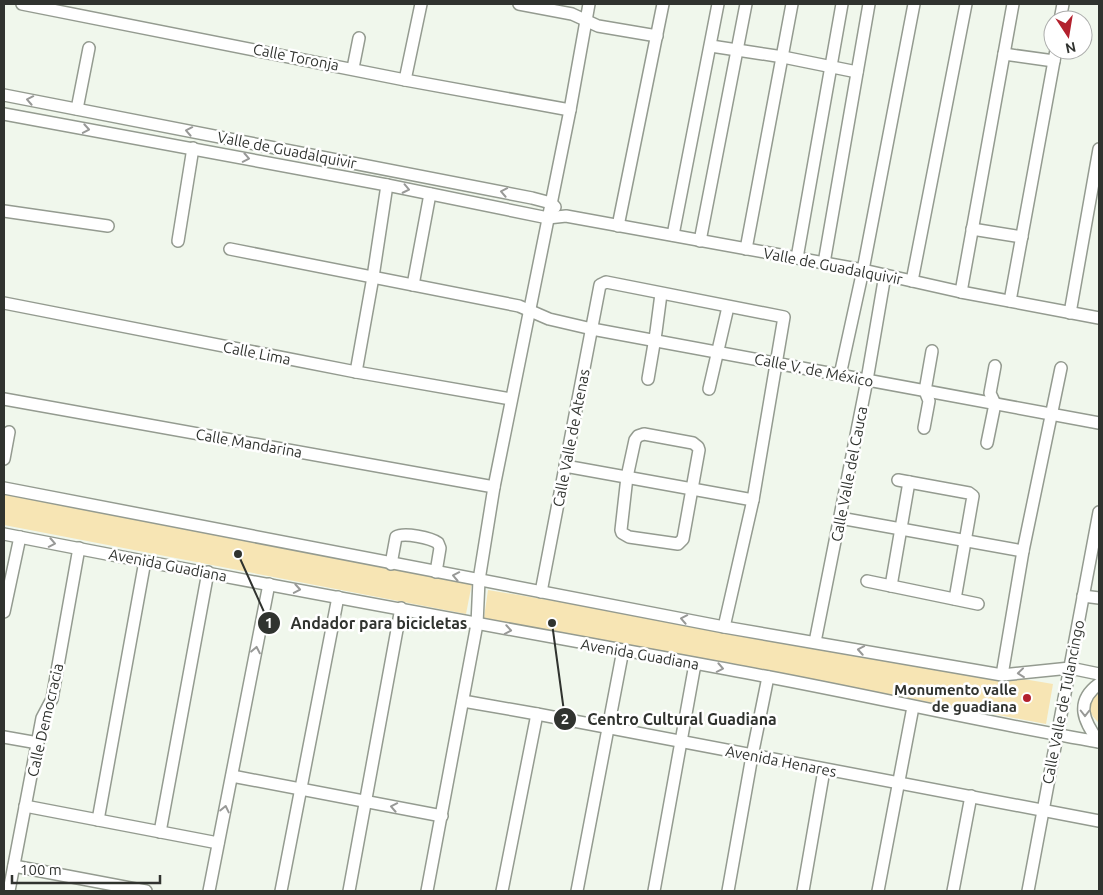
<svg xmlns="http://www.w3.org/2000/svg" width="1103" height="895" font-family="Ubuntu,sans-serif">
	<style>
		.green { fill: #f7e5b4 }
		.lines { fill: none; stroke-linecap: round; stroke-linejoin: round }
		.minor-casing { stroke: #949b90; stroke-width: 14 }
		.minor { stroke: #fff; stroke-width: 11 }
		.oneway { stroke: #989997 }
		.poi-dot { fill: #b3212d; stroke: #fff; stroke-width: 2 }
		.labels { text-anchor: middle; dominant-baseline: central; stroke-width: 5; stroke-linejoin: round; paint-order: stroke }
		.street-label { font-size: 15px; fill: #30332f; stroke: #fff }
		.poi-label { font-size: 15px; font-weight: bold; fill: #30332f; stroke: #fff; text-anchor: end }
		.leader { fill: none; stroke: #30332f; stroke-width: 2 }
		.callout-dot { fill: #30332f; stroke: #fff; stroke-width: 2 }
		.mark-label { font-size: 15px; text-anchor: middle; font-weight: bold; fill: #fff }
		.callout-label { font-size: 16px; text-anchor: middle; font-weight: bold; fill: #30332f; stroke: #fff; stroke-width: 5; stroke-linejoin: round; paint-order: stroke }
	</style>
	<rect width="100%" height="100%" fill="#f0f7ec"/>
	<!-- green -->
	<g class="green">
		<path d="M4 493 472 583 466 614 4 525Z"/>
		<path d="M488 590 1053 684 1046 724 484 618Z"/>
		<path d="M1099 693V723C1090 714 1089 712 1090 699Z"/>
	</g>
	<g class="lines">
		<defs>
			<g id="minor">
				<path d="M22 4 405 80 570 110"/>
				<path d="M519 4 572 14 598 26 657 36"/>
				<path d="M1060 20 1063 4"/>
				<path d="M711 46 783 57 857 72"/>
				<path d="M1004 54 1054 61"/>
				<path d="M353 68 359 38"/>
				<path d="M405 80 421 4"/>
				<path d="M4 95 532 198 551 203 555 207"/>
				<path d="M77 109 89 48"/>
				<path d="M4 114 387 185 548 218 566 216 863 270 961 292 1099 318"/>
				<path d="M4 211 108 226"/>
				<path d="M618 226 663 4"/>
				<path d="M972 229 1022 237"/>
				<path d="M673 235 718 4"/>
				<path d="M178 241 193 148"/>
				<path d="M700 241 746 4"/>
				<path d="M230 249 519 306 549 319 592 329 1099 423"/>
				<path d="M746 249 792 4"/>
				<path d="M797 258 842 4"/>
				<path d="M824 263 869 4"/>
				<path d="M912 281 966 4"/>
				<path d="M413 285 430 194"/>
				<path d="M961 292 1013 4"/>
				<path d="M1010 301 1056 50"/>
				<path d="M4 303 356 372 511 399"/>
				<path d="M1070 313 1099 149"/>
				<path d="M356 372 373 277 387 185"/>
				<path d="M840 375 863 270 914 4"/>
				<path d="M648 379 656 332 661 294"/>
				<path d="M709 389 728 307"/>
				<path d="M4 399 494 487"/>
				<path d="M924 428 929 401 925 391 932 351"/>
				<path d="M644 434 693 443 698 447 699 450 683 539 678 544 629 537 622 533 621 530 627 477 635 440 638 436Z"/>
				<path d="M987 443 995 404 990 393 995 366"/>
				<path d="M4 459 9 432"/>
				<path d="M565 466 753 500"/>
				<path d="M898 480 969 493 973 496 955 599"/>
				<path d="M4 488 724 627 1002 675 1070 668 1099 674"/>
				<path d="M840 518 1023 551"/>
				<path d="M4 534C257 584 510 629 764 676 876 697 987 723 1099 742"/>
				<path d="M391 564 396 537C404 532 431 538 438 543L440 548 436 572"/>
				<path d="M867 581 978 604"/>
				<path d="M891 586 909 482"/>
				<path d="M541 592 600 285 606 282 784 317 753 500 724 627"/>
				<path d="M1083 596 1099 598"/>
				<path d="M4 612 20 537"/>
				<path d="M815 642 867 380 885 275"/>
				<path d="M1002 675 1023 551 1061 368"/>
				<path d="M1099 684C1074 702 1084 722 1099 742"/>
				<path d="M463 701 537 714 1099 821"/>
				<path d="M4 737 38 743"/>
				<path d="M232 776 442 816"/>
				<path d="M25 806 218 843"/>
				<path d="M98 820 145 561"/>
				<path d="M160 832 208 572"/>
				<path d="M14 866 146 891"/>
				<path d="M9 891 42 718 52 699 79 548"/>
				<path d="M209 891 269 584"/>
				<path d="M281 891 338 597"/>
				<path d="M349 891 401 608"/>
				<path d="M427 891 477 624 479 580 494 487 570 110 589 4"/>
				<path d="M502 891 537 714"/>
				<path d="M577 891 623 650"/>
				<path d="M654 891 695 664"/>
				<path d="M728 891 752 756 768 677"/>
				<path d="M803 891 824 770"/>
				<path d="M878 891 913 707"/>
				<path d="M953 891 971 796"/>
				<path d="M1028 891 1099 512"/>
			</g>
		</defs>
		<!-- minor casing -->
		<use href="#minor" class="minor-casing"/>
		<!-- minor -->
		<use href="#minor" class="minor"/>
	</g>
	<!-- one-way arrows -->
	<defs><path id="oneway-chevron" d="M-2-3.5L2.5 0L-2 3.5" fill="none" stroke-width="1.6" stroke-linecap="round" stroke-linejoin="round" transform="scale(1.25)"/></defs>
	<g class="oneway">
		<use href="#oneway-chevron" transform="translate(30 100) rotate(-169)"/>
		<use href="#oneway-chevron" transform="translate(86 129) rotate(10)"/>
		<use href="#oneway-chevron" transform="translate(189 131) rotate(-169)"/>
		<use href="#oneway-chevron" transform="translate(246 158) rotate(11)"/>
		<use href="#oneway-chevron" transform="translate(406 189) rotate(12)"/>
		<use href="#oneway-chevron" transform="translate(504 192) rotate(-169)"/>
		<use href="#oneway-chevron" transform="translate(52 543) rotate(11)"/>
		<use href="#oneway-chevron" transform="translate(456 576) rotate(-169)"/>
		<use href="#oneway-chevron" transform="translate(297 589) rotate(10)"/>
		<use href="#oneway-chevron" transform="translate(684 619) rotate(-169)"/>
		<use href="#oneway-chevron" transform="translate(508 630) rotate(10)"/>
		<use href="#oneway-chevron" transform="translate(256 650) rotate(-79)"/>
		<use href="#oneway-chevron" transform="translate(861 650) rotate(-170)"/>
		<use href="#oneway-chevron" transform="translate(720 668) rotate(11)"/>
		<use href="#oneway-chevron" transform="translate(1021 673) rotate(174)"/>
		<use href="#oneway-chevron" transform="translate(1085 713) rotate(90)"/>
		<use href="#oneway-chevron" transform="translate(394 807) rotate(-169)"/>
		<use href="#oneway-chevron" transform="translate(225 809) rotate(-78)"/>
	</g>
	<!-- markers -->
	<circle class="poi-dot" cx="1027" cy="698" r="5"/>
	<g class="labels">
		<!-- street labels -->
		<g class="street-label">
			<text transform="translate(296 57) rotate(11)">Calle Toronja</text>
			<text transform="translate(287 150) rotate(11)">Valle de Guadalquivir</text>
			<text transform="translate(833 266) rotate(11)">Valle de Guadalquivir</text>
			<text transform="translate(257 353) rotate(11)">Calle Lima</text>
			<text transform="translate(814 370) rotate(11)">Calle V. de México</text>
			<text transform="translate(571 438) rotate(-79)">Calle Valle de Atenas</text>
			<text transform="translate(249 443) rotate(10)">Calle Mandarina</text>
			<text transform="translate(849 474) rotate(-79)">Calle Valle del Cauca</text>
			<text transform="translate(168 565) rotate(11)">Avenida Guadiana</text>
			<text transform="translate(640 654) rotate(10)">Avenida Guadiana</text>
			<text transform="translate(1063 702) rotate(-79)">Calle Valle de Tulancingo</text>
			<text transform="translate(45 720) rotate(-77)">Calle Democracia</text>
			<text transform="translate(781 761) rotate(11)">Avenida Henares</text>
		</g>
		<!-- poi labels -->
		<g class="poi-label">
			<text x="1017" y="689">Monumento valle<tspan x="1017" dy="17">de guadiana</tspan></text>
		</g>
	</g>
	<!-- callouts -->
	<path class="leader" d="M238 554L269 623M552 623L565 719"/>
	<g class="callout-dot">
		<circle cx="238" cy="554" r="5"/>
		<circle cx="552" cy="623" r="5"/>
		<circle cx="269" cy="623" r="12"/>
		<circle cx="565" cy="719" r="12"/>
	</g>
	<g class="mark-label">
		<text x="269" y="628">1</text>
		<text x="565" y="724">2</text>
	</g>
	<g class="callout-label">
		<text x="379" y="629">Andador para bicicletas</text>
		<text x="682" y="725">Centro Cultural Guadiana</text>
	</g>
	<!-- border -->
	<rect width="1103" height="895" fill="none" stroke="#30332f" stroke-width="10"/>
	<!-- north arrow -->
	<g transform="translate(1068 35) rotate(168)"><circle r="24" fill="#ffffff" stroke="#acadac"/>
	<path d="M0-4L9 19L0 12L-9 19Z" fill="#b3212d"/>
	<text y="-8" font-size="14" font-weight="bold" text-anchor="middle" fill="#30332f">N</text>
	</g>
	<!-- scale -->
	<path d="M12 875v8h148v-8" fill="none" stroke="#30332f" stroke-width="2.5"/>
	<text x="20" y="875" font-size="15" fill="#30332f" stroke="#ffffff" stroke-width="4" paint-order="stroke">100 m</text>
</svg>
